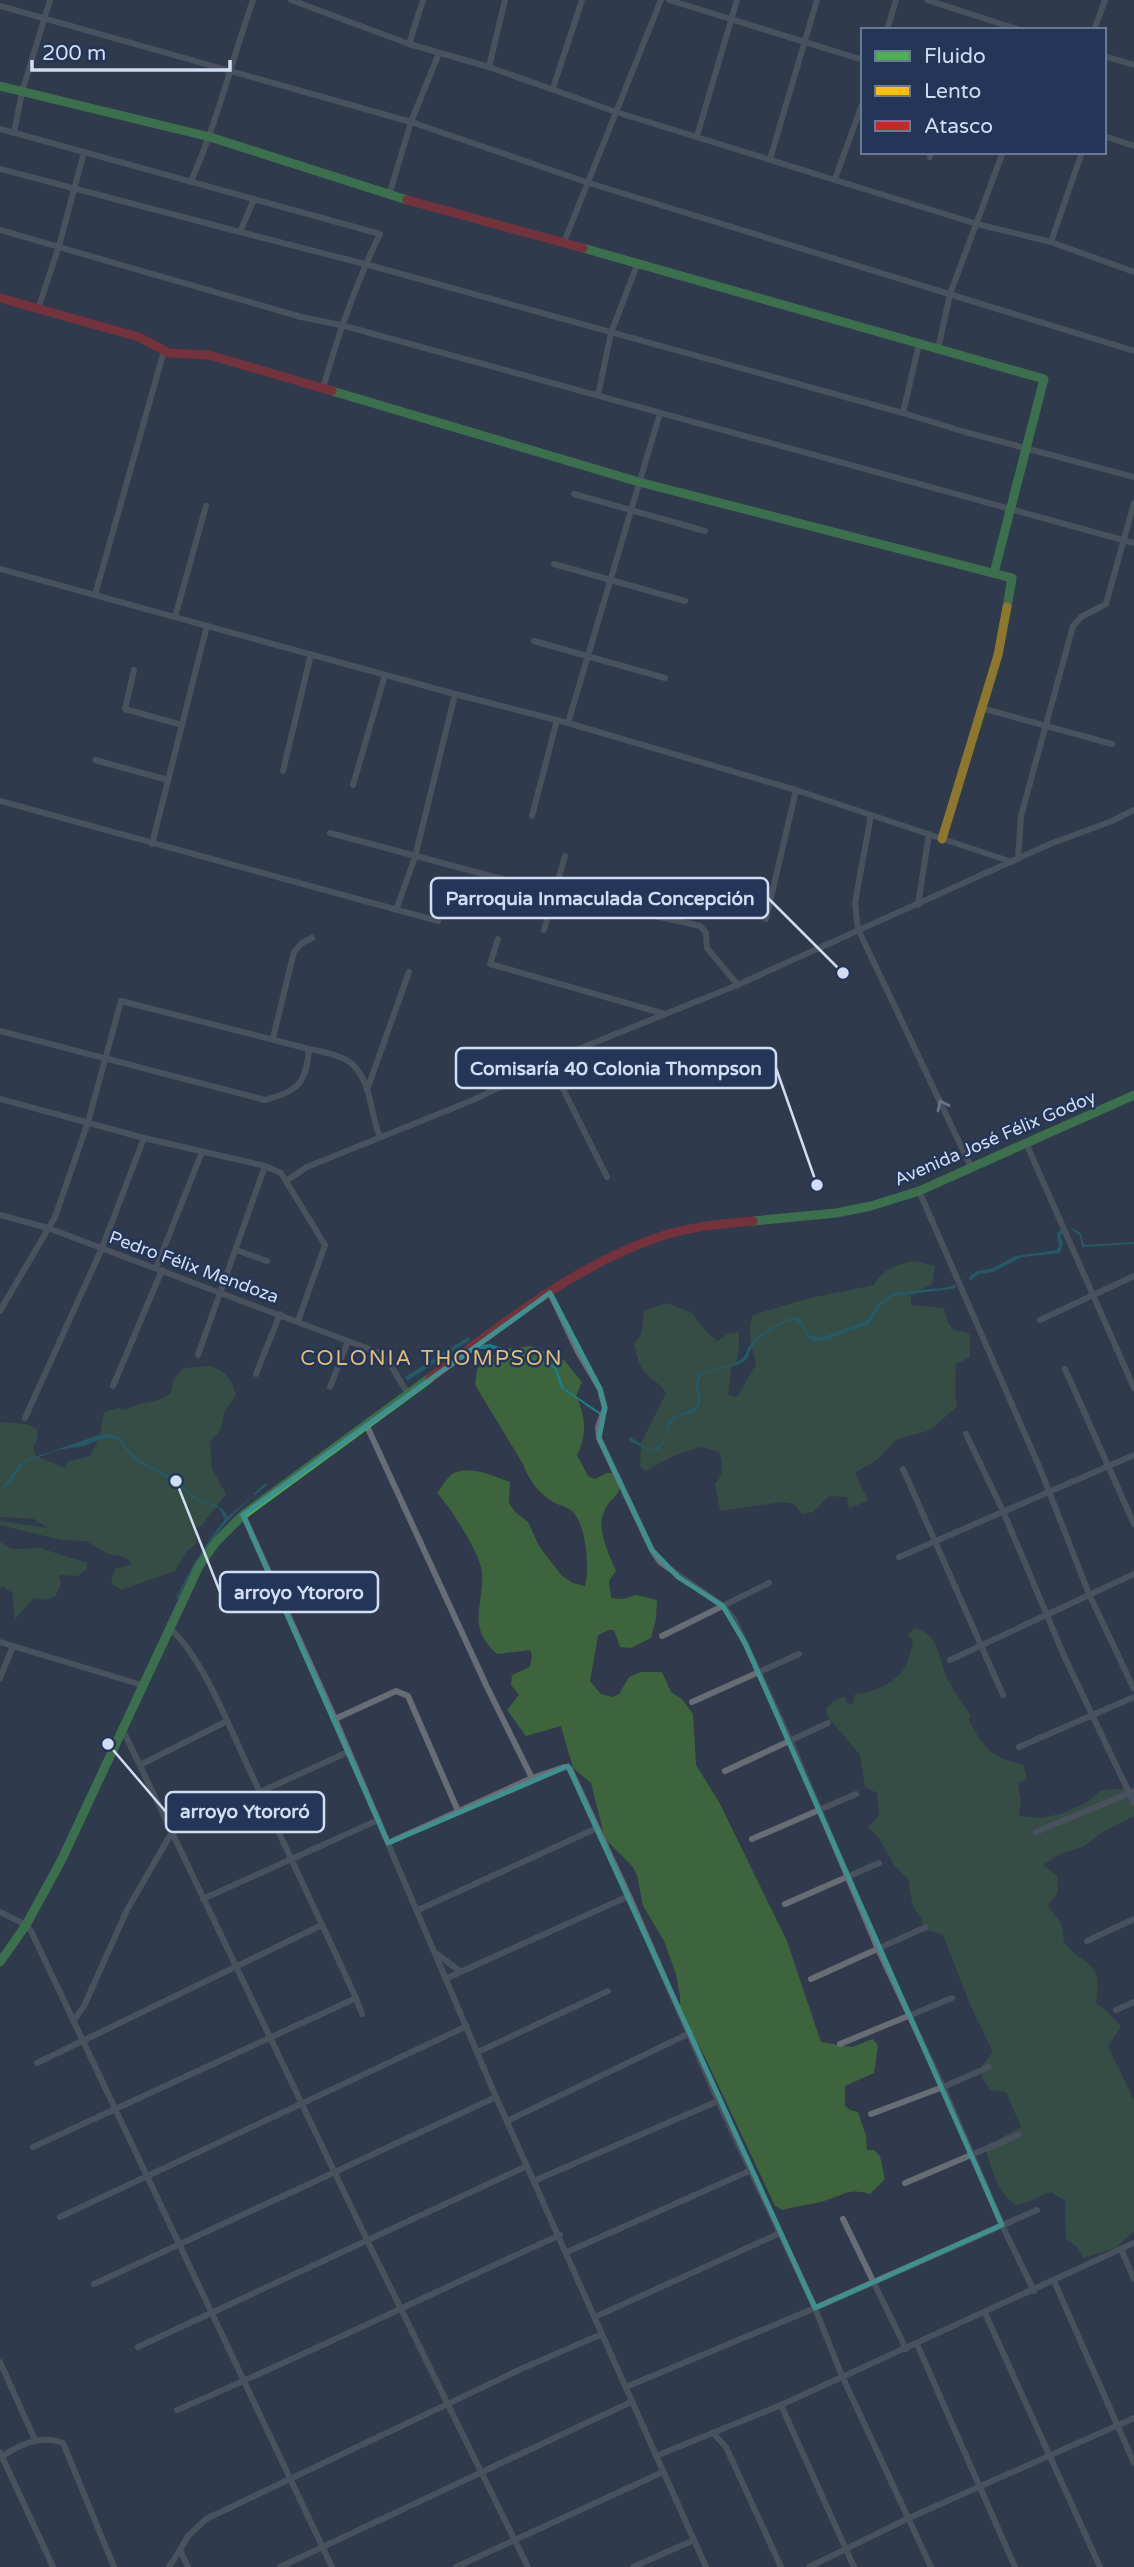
<svg xmlns="http://www.w3.org/2000/svg" width="1134" height="2567" font-family="'Varela Round',sans-serif">
	<style>
		.forest { fill: #3d643c }
		.water { fill: #1c7e86 }
		.lines { fill: none; stroke-linecap: round; stroke-linejoin: round }
		.stream { stroke: #1c7e86; stroke-width: 2 }
		.street { stroke: #686c74; stroke-width: 6 }
		.fast { stroke: #4caf50; stroke-width: 9 }
		.slow { stroke: #ffc107; stroke-width: 9 }
		.jam { stroke: #c62828; stroke-width: 9 }
		.oneway { stroke: #b2bbcc }
		.marked { fill: none; stroke: #40908f; stroke-width: 5; stroke-linejoin: round }
		.labels { text-anchor: middle; dominant-baseline: central; stroke-width: 5; stroke-linejoin: round; paint-order: stroke }
		.street-label { font-size: 18px; fill: #d1ddf2; stroke: #243658 }
		.quarter-label { font-size: 21px; letter-spacing: 2px; fill: #e4bd76; stroke: #243658 }
		.leader { fill: none; stroke: #d1ddf2; stroke-width: 2.5 }
		.callout-dot { fill: #d1ddf2; stroke: #243658; stroke-width: 2.5 }
		.callout { fill: #243658; stroke: #d1ddf2; stroke-width: 2.5 }
		.callout-label { font-size: 19px; text-anchor: middle; font-weight: bold; fill: #d1ddf2 }
	</style>
	<rect width="100%" height="100%" fill="#303a4c"/>
	<!-- forest -->
	<g class="forest">
		<path d="M914 1261 935 1266 932 1284 911 1295V1305L944 1308 948 1323 954 1330 966 1332 970 1335V1357L956 1364 955 1394 957 1406 931 1430 897 1439 878 1459 855 1473 868 1500 849 1509 847 1497 829 1496 813 1512 802 1514 794 1504 782 1502 720 1511 715 1484C725 1473 722 1464 719 1451L699 1447 671 1457 646 1471 640 1466 641 1443 666 1393C659 1382 657 1384 649 1377 639 1369 637 1355 634 1344L642 1332 644 1311 666 1303 691 1312 705 1330 717 1341 728 1334 739 1332V1349L736 1364 732 1365 728 1395 737 1397 756 1364C752 1346 746 1332 753 1315L806 1299 874 1285C881 1270 897 1264 914 1261Z"/>
		<path d="M531 1346 564 1360 582 1382 576 1396C586 1415 587 1437 577 1455L588 1476 595 1479 607 1473H619C623 1501 612 1492 604 1512 596 1528 609 1555 616 1571L609 1581 611 1598 623 1599 636 1595 657 1600 656 1619 651 1638 631 1648 620 1647 614 1630H609L598 1635 590 1681 601 1694 612 1697 619 1694 629 1677 641 1672H662L671 1692 682 1699 693 1714 696 1765 719 1802 787 1941 821 2042 852 2047 873 2039 878 2046 874 2073 845 2086V2106L850 2110 858 2112 866 2136 867 2150H874L880 2156 885 2179 870 2194C848 2188 846 2194 827 2200 813 2205 798 2205 783 2210L775 2206 704 2055 680 2014V1996L676 1974 664 1941 643 1906 637 1875 632 1866 605 1839 591 1783 573 1768 561 1726 526 1736 507 1710 519 1695 511 1685 512 1675 530 1667 532 1656 530 1650 497 1654C466 1627 484 1606 482 1573 481 1555 450 1506 437 1493 441 1488 447 1478 452 1474 469 1464 493 1476 510 1482L509 1503 515 1512 528 1522 539 1546 562 1576 573 1583 585 1586C590 1569 586 1525 573 1512 568 1507 559 1505 553 1502 539 1494 528 1479 523 1464L475 1385 477 1369 487 1358 505 1349Z"/>
		<path d="M211 1366C227 1373 231 1378 236 1395L224 1413 221 1429 210 1442 212 1469 226 1494 202 1525 195 1528 197 1531 196 1544 187 1551 175 1571 121 1590 111 1583 115 1569 131 1565 130 1560 120 1556 108 1554 86 1541 61 1540 0 1525V1521H2L48 1528 34 1519 0 1517V1422L26 1424 37 1429 38 1438 33 1447 36 1456 65 1468 68 1461 90 1456 99 1439 104 1412 119 1408 126 1410C140 1400 156 1405 171 1393L173 1381 183 1368Z"/>
		<path d="M0 1542 12 1549 40 1548 87 1563V1569L78 1576 59 1575 61 1583 55 1597 45 1600 34 1598 15 1619 12 1597 14 1594 2 1586 0 1589Z"/>
		<path d="M915 1628C943 1637 937 1660 949 1682 956 1694 964 1705 971 1716L968 1719C983 1746 991 1759 1023 1764L1027 1779 1018 1783 1021 1801 1019 1816 1042 1818 1064 1813 1087 1802 1101 1790 1134 1788V1816L1104 1831 1083 1847 1062 1853 1043 1865 1057 1876 1058 1892 1048 1906 1062 1925 1064 1942C1085 1969 1103 1958 1096 2003L1108 2012 1121 2026 1108 2047 1134 2100V2231L1115 2248 1083 2258 1077 2247 1066 2239 1065 2201 1051 2192C1038 2196 1030 2203 1015 2205 997 2191 994 2174 986 2152L990 2144 1021 2127 1006 2092 990 2090C976 2070 979 2069 993 2052L969 2002 943 1935 924 1929 921 1918 913 1907 908 1879 894 1865 878 1837 868 1827 879 1815 877 1793 865 1787 860 1755 828 1717 826 1709 834 1701 845 1696 846 1703 853 1704 855 1694C871 1693 890 1685 901 1673 909 1665 910 1652 913 1641L908 1634Z"/>
	</g>
	<!-- water -->
	<g class="water">
		<path d="M1069 1227 1081 1233 1084 1245 1134 1242V1244L1082 1247 1080 1236Z"/>
		<path d="M1061 1229 1063 1234 1060 1235 1063 1243 1060 1253 1022 1257 993 1272 979 1274 970 1281 969 1277 977 1271 991 1269 1016 1256 1057 1250 1059 1246 1057 1233Z"/>
		<path d="M955 1284 956 1287 952 1289 894 1296 881 1305 869 1324 826 1340 813 1341 809 1338 797 1320C782 1320 759 1336 751 1349 747 1355 750 1358 743 1362 729 1370 713 1366 701 1376 695 1386 702 1393 700 1403 697 1418 679 1412 673 1420 666 1429 668 1441 658 1450L648 1451 629 1440 630 1437 649 1450C665 1448 667 1433 669 1420 678 1413 689 1412 698 1405L696 1384 698 1375C711 1366 726 1369 739 1361 746 1357 745 1354 748 1348 756 1335 785 1317 799 1317L809 1336 823 1337 867 1321 875 1307 892 1293 950 1287Z"/>
		<path d="M468 1337 470 1340 407 1381 405 1377Z"/>
		<path d="M490 1344 556 1366 564 1388 601 1413 600 1415 561 1388 554 1368 505 1349H477L481 1345Z"/>
		<path d="M102 1434C126 1434 120 1443 134 1456 141 1462 167 1474 177 1480 185 1485 190 1493 197 1498 210 1508 217 1498 228 1517L256 1493C218 1528 200 1551 178 1599L176 1598C190 1569 206 1544 225 1519L219 1508 197 1501 177 1483 135 1461 118 1440 108 1437 83 1446 57 1450 26 1462 6 1487 0 1491 19 1465 26 1460Z"/>
	</g>
	<g class="lines">
		<!-- stream -->
		<path class="stream" d="M255 1494 266 1484"/>
		<!-- street -->
		<g class="street">
			<path d="M291 0 409 44 489 67 616 112 977 224 1051 242 1134 272"/>
			<path d="M669 0 863 60"/>
			<path d="M927 0 1020 30"/>
			<path d="M0 6 411 122 589 183 1134 351"/>
			<path d="M887 30 896 0"/>
			<path d="M1094 30 1105 0"/>
			<path d="M409 44 423 0"/>
			<path d="M1104 56 1134 65"/>
			<path d="M489 67 505 0"/>
			<path d="M553 88 582 0"/>
			<path d="M0 129 380 234C356 283 338 335 323 388"/>
			<path d="M14 133 22 92 50 0"/>
			<path d="M697 136 737 0"/>
			<path d="M1104 136 1134 146"/>
			<path d="M930 157 931 152"/>
			<path d="M770 159 817 0"/>
			<path d="M0 169 240 232 254 199"/>
			<path d="M835 179 863 102"/>
			<path d="M191 181C217 123 232 60 253 0"/>
			<path d="M389 195 411 122 439 53"/>
			<path d="M0 230 301 317 341 325 1134 543"/>
			<path d="M240 232 365 264 903 413"/>
			<path d="M564 242 661 0"/>
			<path d="M1051 242 1082 152"/>
			<path d="M38 309 59 246 84 152"/>
			<path d="M919 344 903 413 965 432 1134 477"/>
			<path d="M938 349 950 294 1003 152"/>
			<path d="M598 395 611 333 637 265"/>
			<path d="M574 494 705 531"/>
			<path d="M554 564 685 601"/>
			<path d="M0 569 455 694 568 723 796 790 1012 862"/>
			<path d="M95 595 164 351"/>
			<path d="M175 617 206 506"/>
			<path d="M534 641 665 678"/>
			<path d="M134 670 125 709 182 725"/>
			<path d="M981 708 1112 744"/>
			<path d="M568 723 660 413"/>
			<path d="M95 760 168 780"/>
			<path d="M283 771 311 654"/>
			<path d="M353 785 385 675"/>
			<path d="M0 801 438 921"/>
			<path d="M871 815 855 903 858 929 971 1167"/>
			<path d="M532 816 557 720"/>
			<path d="M330 833 554 893 700 926 706 933 707 948 738 985"/>
			<path d="M152 844 207 626"/>
			<path d="M1018 859 1021 816 1073 626 1081 617 1106 604 1134 503"/>
			<path d="M918 905 929 834"/>
			<path d="M396 910 415 857 455 694"/>
			<path d="M766 919 796 790"/>
			<path d="M544 930 565 856"/>
			<path d="M498 939 490 964 665 1014"/>
			<path d="M0 1031 265 1100C299 1091 306 1083 309 1049 323 1052 342 1055 352 1064 372 1082 370 1115 380 1137"/>
			<path d="M273 1038 294 952 302 943 312 938"/>
			<path d="M550 1063 607 1177"/>
			<path d="M367 1090 409 972"/>
			<path d="M0 1099 144 1138 265 1166 281 1173 325 1245 298 1321"/>
			<path d="M1026 1143 1134 1388"/>
			<path d="M286 1181 307 1167 473 1100 586 1046 735 986 1050 844 1112 821 1134 810"/>
			<path d="M919 1191 1041 1471 1089 1594 1134 1689"/>
			<path d="M0 1215 48 1228 377 1352 389 1362 408 1394"/>
			<path d="M236 1250 267 1261"/>
			<path d="M156 1268 202 1152"/>
			<path d="M550 1293 578 1352 600 1389 605 1408 598 1427 599 1438 652 1550 660 1562 723 1606 734 1619 790 1740 878 1949 943 2087 1002 2225 1034 2291"/>
			<path d="M0 1311 55 1217 88 1122 121 1001 309 1049"/>
			<path d="M1040 1320 1134 1276"/>
			<path d="M198 1355 265 1166"/>
			<path d="M1065 1369 1134 1524"/>
			<path d="M256 1374 280 1314"/>
			<path d="M113 1386 162 1270"/>
			<path d="M330 1387 348 1341"/>
			<path d="M25 1418 102 1248 144 1138"/>
			<path d="M366 1424 487 1687 532 1778"/>
			<path d="M966 1434 1003 1511 1065 1658 1134 1803"/>
			<path d="M903 1469 1003 1695"/>
			<path d="M243 1515 335 1719 496 2097 706 2567"/>
			<path d="M899 1557 1134 1455"/>
			<path d="M169 1628C202 1655 231 1731 250 1771 285 1846 321 1922 356 1998"/>
			<path d="M662 1636 769 1583"/>
			<path d="M0 1642 142 1685"/>
			<path d="M950 1660 1134 1574"/>
			<path d="M0 1678 13 1646"/>
			<path d="M692 1702 799 1654"/>
			<path d="M335 1719 396 1691 408 1696 458 1811"/>
			<path d="M122 1728 367 2240 528 2567"/>
			<path d="M1019 1747 1134 1697"/>
			<path d="M140 1765 227 1721"/>
			<path d="M725 1771 828 1723"/>
			<path d="M1036 1832 1134 1791"/>
			<path d="M752 1839 856 1794"/>
			<path d="M388 1843 532 1778 564 1767 570 1769 629 1896 718 2101 815 2308 842 2376 931 2567"/>
			<path d="M203 1899 378 1820"/>
			<path d="M785 1904 879 1863"/>
			<path d="M418 1910 597 1828"/>
			<path d="M0 1912 26 1925 31 1931 332 2567"/>
			<path d="M1087 1941 1134 1919"/>
			<path d="M437 1954 461 1972"/>
			<path d="M447 1978 629 1896"/>
			<path d="M811 1979 926 1927"/>
			<path d="M1116 2010 1134 2002"/>
			<path d="M73 2021 84 2006 127 1910 172 1832 348 1752"/>
			<path d="M840 2044 952 1998"/>
			<path d="M478 2052 608 1991"/>
			<path d="M37 2063 322 1925"/>
			<path d="M871 2114 943 2087 989 2067"/>
			<path d="M507 2121 690 2033"/>
			<path d="M33 2147 356 1998 362 2014"/>
			<path d="M534 2181 718 2101"/>
			<path d="M905 2183 1018 2135"/>
			<path d="M60 2217 467 2026"/>
			<path d="M843 2219 906 2349"/>
			<path d="M1121 2249 1134 2279"/>
			<path d="M567 2252 749 2171"/>
			<path d="M1054 2281 1134 2463"/>
			<path d="M94 2284 496 2097"/>
			<path d="M985 2313 1100 2567"/>
			<path d="M595 2317 780 2233"/>
			<path d="M917 2344 1015 2567"/>
			<path d="M138 2347 527 2166"/>
			<path d="M0 2362 35 2440"/>
			<path d="M626 2387 815 2308 1037 2210"/>
			<path d="M781 2405 854 2567"/>
			<path d="M177 2410C306 2355 432 2293 560 2235"/>
			<path d="M713 2433 726 2447 781 2567"/>
			<path d="M0 2452 53 2567"/>
			<path d="M656 2456 781 2405 1134 2243"/>
			<path d="M0 2458C18 2445 41 2434 63 2443L114 2567"/>
			<path d="M169 2567 180 2550"/>
			<path d="M188 2567 180 2550 188 2536 206 2519 521 2369 602 2334"/>
			<path d="M280 2567 631 2402"/>
			<path d="M456 2567 663 2472"/>
			<path d="M633 2567 694 2540"/>
			<path d="M809 2567 909 2518 1134 2418"/>
		</g>
		<!-- fast -->
		<g class="fast">
			<path d="M0 86 210 137 407 200"/>
			<path d="M583 248 1044 379 994 573"/>
			<path d="M332 391 639 482 1012 578 1007 607"/>
			<path d="M753 1221 836 1213 871 1206 919 1191 1134 1095"/>
			<path d="M0 1962 26 1925 61 1861 199 1566 216 1542 243 1515 430 1378"/>
		</g>
		<!-- slow -->
		<path class="slow" d="M942 839 998 655 1007 607"/>
		<!-- jam -->
		<g class="jam">
			<path d="M407 200 583 248"/>
			<path d="M0 298 139 337 169 353 209 355 332 391"/>
			<path d="M430 1378C500 1326 570 1269 653 1239 685 1227 719 1224 753 1221"/>
		</g>
	</g>
	<!-- one-way arrows -->
	<defs><path id="oneway-chevron" d="M-2-3.5L2.5 0L-2 3.5" fill="none" stroke-width="1.6" stroke-linecap="round" stroke-linejoin="round" transform="scale(1.75)"/></defs>
	<use class="oneway" href="#oneway-chevron" transform="translate(942 1105) rotate(-116)"/>
	<!-- marked area -->
	<path d="M0 0H1134V2567H0ZM550 1293 600 1389 605 1408 599 1438 652 1550 678 1577 723 1606 746 1645 1002 2225 815 2308 568 1766 388 1843 243 1515Z" fill="#303a4c" fill-opacity=".55" fill-rule="evenodd"/>
	<path class="marked" d="M550 1293 600 1389 605 1408 599 1438 652 1550 678 1577 723 1606 746 1645 1002 2225 815 2308 568 1766 388 1843 243 1515Z"/>
	<g class="labels">
		<!-- street labels -->
		<g class="street-label">
			<text transform="translate(995 1138) rotate(-23)">Avenida José Félix Godoy</text>
			<text transform="translate(194 1267) rotate(20)">Pedro Félix Mendoza</text>
		</g>
		<!-- quarter labels -->
		<g class="quarter-label">
			<text x="432" y="1358">COLONIA THOMPSON</text>
		</g>
	</g>
	<!-- callouts -->
	<path class="leader" d="M843 973L768 898M817 1185L776 1068M176 1481L220 1592M108 1744L166 1812"/>
	<g class="callout-dot">
		<circle cx="843" cy="973" r="7"/>
		<circle cx="817" cy="1185" r="7"/>
		<circle cx="176" cy="1481" r="7"/>
		<circle cx="108" cy="1744" r="7"/>
	</g>
	<g class="callout">
		<rect x="431" y="878" width="337" height="40" rx="7"/>
		<rect x="456" y="1048" width="320" height="40" rx="7"/>
		<rect x="220" y="1572" width="158" height="40" rx="7"/>
		<rect x="166" y="1792" width="158" height="40" rx="7"/>
	</g>
	<g class="callout-label">
		<text x="600" y="905">Parroquia Inmaculada Concepción</text>
		<text x="616" y="1075">Comisaría 40 Colonia Thompson</text>
		<text x="299" y="1599">arroyo Ytororo</text>
		<text x="245" y="1818">arroyo Ytororó</text>
	</g>
	<!-- legend -->
	<rect x="861" y="28" width="245" height="126" fill="#243658" stroke="#697996" stroke-width="2"/>
	<rect x="875" y="51" width="35" height="10" fill="#4caf50" stroke="#697996" stroke-width="2"/>
	<text x="924" y="63" font-size="21" fill="#d1ddf2">Fluido</text>
	<rect x="875" y="86" width="35" height="10" fill="#ffc107" stroke="#697996" stroke-width="2"/>
	<text x="924" y="98" font-size="21" fill="#d1ddf2">Lento</text>
	<rect x="875" y="121" width="35" height="10" fill="#c62828" stroke="#697996" stroke-width="2"/>
	<text x="924" y="133" font-size="21" fill="#d1ddf2">Atasco</text>
	<!-- scale -->
	<path d="M32 60v10h198v-10" fill="none" stroke="#d1ddf2" stroke-width="3.5"/>
	<text x="42" y="60" font-size="21" fill="#d1ddf2" stroke="#243658" stroke-width="5" paint-order="stroke">200 m</text>
</svg>
